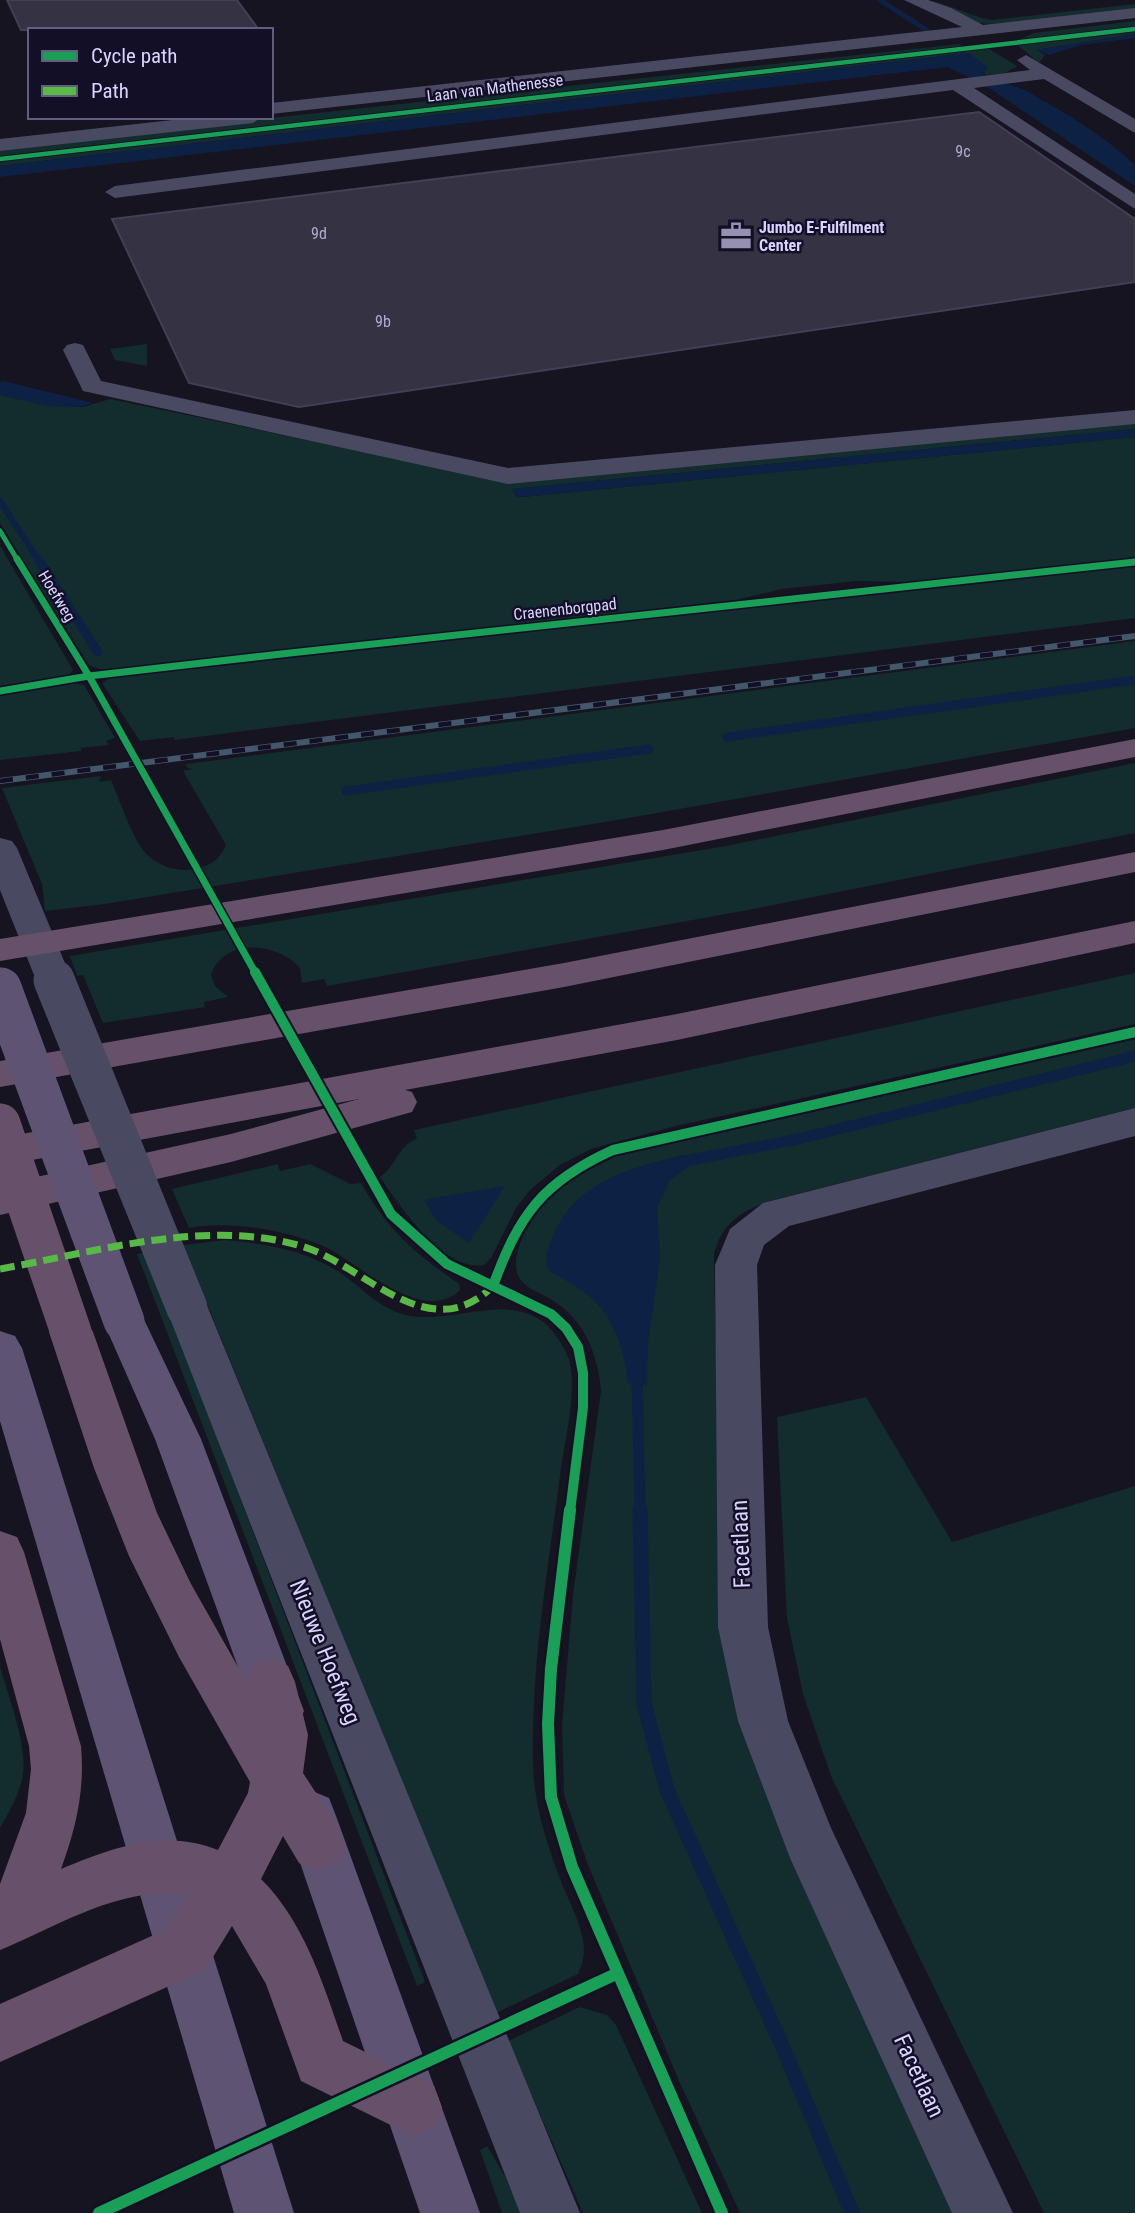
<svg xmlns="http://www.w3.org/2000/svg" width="1135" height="2213" font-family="'Roboto Condensed',sans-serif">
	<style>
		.green { fill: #132c2d }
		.water { fill: #0d2144 }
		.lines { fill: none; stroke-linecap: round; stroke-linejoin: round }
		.stream-far4 { stroke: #0d2144; stroke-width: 5 }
		.stream-far3 { stroke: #0d2144; stroke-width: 6 }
		.stream-far2 { stroke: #0d2144; stroke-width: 9 }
		.stream-far1 { stroke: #0d2144; stroke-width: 11 }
		.stream { stroke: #0d2144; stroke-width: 15 }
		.building { fill: #343243; stroke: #433f54; stroke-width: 2 }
		.minor { fill: #4a4962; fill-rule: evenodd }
		.major { fill: #5e5373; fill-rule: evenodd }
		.highway { fill: #67516a; fill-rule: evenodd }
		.rail-casing { stroke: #43596b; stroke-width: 6 }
		.rail { stroke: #130f26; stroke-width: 4.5; stroke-dasharray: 13; stroke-linecap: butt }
		.minor-bridge { stroke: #4a4962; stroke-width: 41 }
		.major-bridge { stroke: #5e5373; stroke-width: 41 }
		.highway-bridge { stroke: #67516a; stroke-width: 41 }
		.quiet { stroke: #58b947; stroke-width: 7; stroke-dasharray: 15 7; stroke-linecap: butt }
		.cycleway-far4-casing { stroke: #130f26; stroke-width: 6 }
		.cycleway-far3-casing { stroke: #130f26; stroke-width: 8 }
		.cycleway-far2-casing { stroke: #130f26; stroke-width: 10 }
		.cycleway-far1-casing { stroke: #130f26; stroke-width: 14 }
		.cycleway-casing { stroke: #130f26; stroke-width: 17 }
		.cycleway-far4 { stroke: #1a9f57; stroke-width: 4.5 }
		.cycleway-far3 { stroke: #1a9f57; stroke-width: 5 }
		.cycleway-far2 { stroke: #1a9f57; stroke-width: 7 }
		.cycleway-far1 { stroke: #1a9f57; stroke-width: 10 }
		.cycleway { stroke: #1a9f57; stroke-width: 12 }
		.labels { text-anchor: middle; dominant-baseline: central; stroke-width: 5; stroke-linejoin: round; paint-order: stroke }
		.far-street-label { font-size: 16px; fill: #d9d4ff; stroke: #130f26 }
		.number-label { font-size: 16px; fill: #b0acd0 }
		.far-poi-label { font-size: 16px; font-weight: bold; fill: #d9d4ff; stroke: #130f26; text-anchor: start }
		.near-street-label { font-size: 23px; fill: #d9d4ff; stroke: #130f26 }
	</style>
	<rect width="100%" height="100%" fill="#161421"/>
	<!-- green -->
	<g class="green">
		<path d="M918 0C946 0 966 16 992 20L1135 4V10L989 24 971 22Z"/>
		<path d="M1135 21V34L1037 50 1045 55 1039 63 1014 42 1034 33Z"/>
		<path d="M959 44 964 47 0 156V147Z"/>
		<path d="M988 48 1017 66 1005 73 986 75 969 53 961 54 0 166V160Z"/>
		<path d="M147 344V366L115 360 110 349Z"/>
		<path d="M0 395 59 407H83L110 399 509 482 1135 423V429L512 489 516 496 522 497 1135 437V559L907 582 856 581 782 589 736 600 102 670 89 665 0 523Z"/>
		<path d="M0 546 73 670 69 675 0 686Z"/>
		<path d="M1135 565V618L174 740V737L140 741 102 683 110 678Z"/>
		<path d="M1135 641V728L617 820 105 904 45 911 42 884 2 788 101 776 99 782 111 780C119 799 132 836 143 850 164 877 213 878 226 845L183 771 193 769 187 768 186 764Z"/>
		<path d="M76 683 84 685 115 738 106 741 109 745 81 748V751L0 760V695Z"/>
		<path d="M1135 763V833L748 910 327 986 324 979 302 983 300 968C277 942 224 937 211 975L215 986 228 997 204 1002 205 1007 103 1023 83 975 77 976 70 956 726 846Z"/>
		<path d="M1135 973V1024L676 1126 591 1149 560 1165 530 1190 516 1208 491 1258 484 1265C443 1272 400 1206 380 1177 397 1165 397 1147 417 1138L414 1130Z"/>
		<path d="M1135 1039V1108L770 1201C741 1211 722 1223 714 1254L721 1623C736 1742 787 1849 836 1957 876 2043 915 2128 954 2213H740L680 2083 588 1865 564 1795 562 1725 573 1595 601 1391C598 1355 585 1320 552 1300 541 1293 528 1290 520 1279 501 1250 552 1188 577 1173 589 1165 604 1161 617 1156Z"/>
		<path d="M278 1164 280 1171 310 1164 350 1184 361 1183C389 1232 414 1252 459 1284L460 1290C422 1328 354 1258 321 1245 282 1230 230 1220 189 1228L172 1189Z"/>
		<path d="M225 1240C268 1244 304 1250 341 1273 361 1287 378 1307 402 1314 448 1327 502 1293 542 1321 553 1329 565 1347 569 1360 578 1390 564 1444 560 1476 548 1570 531 1665 533 1760 533 1801 546 1841 560 1879 568 1900 583 1925 584 1949 584 1958 582 1965 578 1974L496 2013 183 1245Z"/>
		<path d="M146 1252 425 1982 417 1986 137 1254Z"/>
		<path d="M866 1397 952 1542 1135 1486V2213H1044L831 1776 803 1694 787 1618 777 1417Z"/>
		<path d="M0 1666C8 1696 27 1743 23 1773 21 1792 9 1812 0 1828Z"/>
		<path d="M580 2007 607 2015 616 2025 702 2213H583L508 2041Z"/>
		<path d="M487 2146 506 2178 521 2213H502L480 2150Z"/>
	</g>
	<!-- water -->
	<g class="water">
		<path d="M1135 34V38L1081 45 1049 55 1036 50Z"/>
		<path d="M969 53 988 68 983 74C999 84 1016 84 1032 94 1067 114 1106 137 1135 165V186L986 86 948 67 0 177V166Z"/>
		<path d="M4 381 93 403C63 414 30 401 0 395V382Z"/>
		<path d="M1135 429V437L522 497 516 496 511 489Z"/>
		<path d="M684 1155 689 1166 669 1181 657 1208 660 1259 648 1342 647 1385 628 1383C624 1346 612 1309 578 1288 569 1281 558 1277 549 1270 544 1259 547 1251 552 1239 572 1183 631 1167 684 1155Z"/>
		<path d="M505 1186 469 1243 436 1220 424 1200Z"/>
	</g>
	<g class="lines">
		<!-- stream-far4 -->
		<path class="stream-far4" d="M880 0 928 31"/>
		<!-- stream-far3 -->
		<path class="stream-far3" d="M0 501 39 561"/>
		<!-- stream-far2 -->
		<g class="stream-far2">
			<path d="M38 559 98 652"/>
			<path d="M727 737 1135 680"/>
			<path d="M346 791 649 749"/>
		</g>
		<!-- stream-far1 -->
		<g class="stream-far1">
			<path d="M674 1167 686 1161 798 1139 1135 1056"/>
			<path d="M637 1372 640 1512"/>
		</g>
		<!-- stream -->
		<path class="stream" d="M640 1510 644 1703 667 1790 784 2050 852 2213"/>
	</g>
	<!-- building -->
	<g class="building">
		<path d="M7 0H237L259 30H21Z"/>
		<path d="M979 112 1135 219V282L299 407 189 383 112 219Z"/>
	</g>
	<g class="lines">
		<!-- minor -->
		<g class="minor">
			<path d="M904 0H928L951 8 983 25 1135 8V18L271 114V103L962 27Z"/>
			<path d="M1026 55 1135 119V133L1044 79 974 88 1135 194V209L953 90 115 198 105 192 115 186 1030 70 1017 60Z"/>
			<path d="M200 117H262L253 123 0 151V139Z"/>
			<path d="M75 343 83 345 101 381 508 468 1135 410V424L508 484 83 391 63 350 67 345Z"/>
			<path d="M0 838 12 841 17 848 72 980 67 988 54 992 41 988 36 980 0 890Z"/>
			<path d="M1135 1108V1136L789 1226 764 1245 757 1265 768 1627 788 1721 831 1828 1013 2213H952L790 1858 738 1721 718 1627 715 1265 730 1229 763 1203Z"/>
			<path d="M187 1291 202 1296 208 1308 580 2213H520L166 1308 172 1296Z"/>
		</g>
		<!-- major -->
		<g class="major">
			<path d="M124 1304 139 1309 201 1439 304 1711 297 1728 279 1735 261 1728 254 1711 155 1439 103 1321 109 1309Z"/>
			<path d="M0 1331 15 1336 22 1348 294 2213H234L0 1421Z"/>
			<path d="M310 1790 329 1798 336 1816 480 2213H420L284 1816 291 1798Z"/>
		</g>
		<!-- highway -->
		<g class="highway">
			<path d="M1135 739V757L663 850 0 961V939L663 830Z"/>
			<path d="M1135 852V872L564 987 0 1087V1061L564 963Z"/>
			<path d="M1135 921V943L677 1040 405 1090 412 1092 417 1102 412 1112 231 1162 0 1215V1185L231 1134 359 1099 0 1166V1138L677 1014Z"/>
			<path d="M71 1315 86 1320 93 1332 157 1513 191 1584 246 1681 252 1666 270 1659 288 1666 295 1682 308 1735 303 1773 337 1825 345 1844 337 1863 318 1870 299 1863 283 1836 261 1879C304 1921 324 1986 343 2041L434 2086 442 2107 434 2128 413 2136 301 2081 266 1984 232 1926 205 1970 0 2062V2004L165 1930 188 1895C123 1884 58 1926 0 1950V1884L26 1813 31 1769 29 1746 0 1639V1531L17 1537 24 1552 81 1746C85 1790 76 1828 61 1869 111 1848 164 1828 218 1850L248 1793 250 1782 179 1657 129 1556 94 1468 49 1332 56 1320Z"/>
		</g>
		<defs>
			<path id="rail" d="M0 781 1135 636"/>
		</defs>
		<!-- rail casing -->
		<use href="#rail" class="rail-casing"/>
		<!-- rail -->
		<use href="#rail" class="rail"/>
		<!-- minor-bridge -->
		<path class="minor-bridge" d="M54 980 187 1308"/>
		<!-- major-bridge -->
		<path class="major-bridge" d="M1 988 124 1321"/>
		<!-- highway-bridge -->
		<path class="highway-bridge" d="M0 1124 71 1332"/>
		<!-- quiet -->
		<path class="quiet" d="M0 1269C96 1252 206 1218 301 1246 364 1264 428 1350 493 1286"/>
		<defs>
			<path id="cycleway-far4" d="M0 159 1135 29"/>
			<path id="cycleway-far3" d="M0 531 18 561"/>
			<g id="cycleway-far2">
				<path d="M17 559 89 676 256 974"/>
				<path d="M0 691 89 676 290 653 1135 562"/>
			</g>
			<g id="cycleway-far1">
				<path d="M255 972 391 1214 447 1264 551 1314 566 1328 578 1347 583 1373V1408L570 1512"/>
				<path d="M493 1286C519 1215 542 1182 613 1150L1135 1032"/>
			</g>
			<g id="cycleway">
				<path d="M570 1510 551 1669 548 1724 551 1797 572 1867 722 2213"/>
				<path d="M99 2213 616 1974"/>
			</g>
		</defs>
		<!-- cycleway-far4 casing -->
		<use href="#cycleway-far4" class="cycleway-far4-casing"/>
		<!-- cycleway-far3 casing -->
		<use href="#cycleway-far3" class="cycleway-far3-casing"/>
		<!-- cycleway-far2 casing -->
		<use href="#cycleway-far2" class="cycleway-far2-casing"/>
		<!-- cycleway-far1 casing -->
		<use href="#cycleway-far1" class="cycleway-far1-casing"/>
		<!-- cycleway casing -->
		<use href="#cycleway" class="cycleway-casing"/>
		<!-- cycleway-far4 -->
		<use href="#cycleway-far4" class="cycleway-far4"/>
		<!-- cycleway-far3 -->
		<use href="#cycleway-far3" class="cycleway-far3"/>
		<!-- cycleway-far2 -->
		<use href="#cycleway-far2" class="cycleway-far2"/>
		<!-- cycleway-far1 -->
		<use href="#cycleway-far1" class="cycleway-far1"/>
		<!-- cycleway -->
		<use href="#cycleway" class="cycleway"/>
	</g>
	<!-- icons -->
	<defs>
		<symbol id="office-bare" viewBox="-9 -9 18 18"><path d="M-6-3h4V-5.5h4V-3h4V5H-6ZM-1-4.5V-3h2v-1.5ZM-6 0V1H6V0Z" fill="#9591b1" stroke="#130f26" stroke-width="2.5" paint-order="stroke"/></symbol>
	</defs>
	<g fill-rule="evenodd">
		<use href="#office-bare" x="714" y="214" width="44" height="44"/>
	</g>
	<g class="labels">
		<!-- far-street labels -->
		<g class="far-street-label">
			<text transform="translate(495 88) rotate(-7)">Laan van Mathenesse</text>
			<text transform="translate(57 596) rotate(59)">Hoefweg</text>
			<text transform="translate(565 609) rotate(-6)">Craenenborgpad</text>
		</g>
		<!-- number labels -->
		<g class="number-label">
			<text x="963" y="151">9c</text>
			<text x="319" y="233">9d</text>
			<text x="383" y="321">9b</text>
		</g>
		<!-- far-poi labels -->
		<g class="far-poi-label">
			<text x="759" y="227">Jumbo E-Fulfilment<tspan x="759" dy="18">Center</tspan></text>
		</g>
		<!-- near-street labels -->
		<g class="near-street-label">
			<text transform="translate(741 1544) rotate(-92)">Facetlaan</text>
			<text transform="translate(325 1652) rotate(68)">Nieuwe Hoefweg</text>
			<text transform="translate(919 2076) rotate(65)">Facetlaan</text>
		</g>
	</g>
	<!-- legend -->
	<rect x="28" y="28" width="245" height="91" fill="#130f26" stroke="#625e7d" stroke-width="2"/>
	<rect x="42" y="51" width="35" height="10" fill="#1a9f57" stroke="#625e7d" stroke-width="2"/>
	<text x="91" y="63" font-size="21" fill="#d9d4ff">Cycle path</text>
	<rect x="42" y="86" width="35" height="10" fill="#58b947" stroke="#625e7d" stroke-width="2"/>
	<text x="91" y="98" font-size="21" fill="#d9d4ff">Path</text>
</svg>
